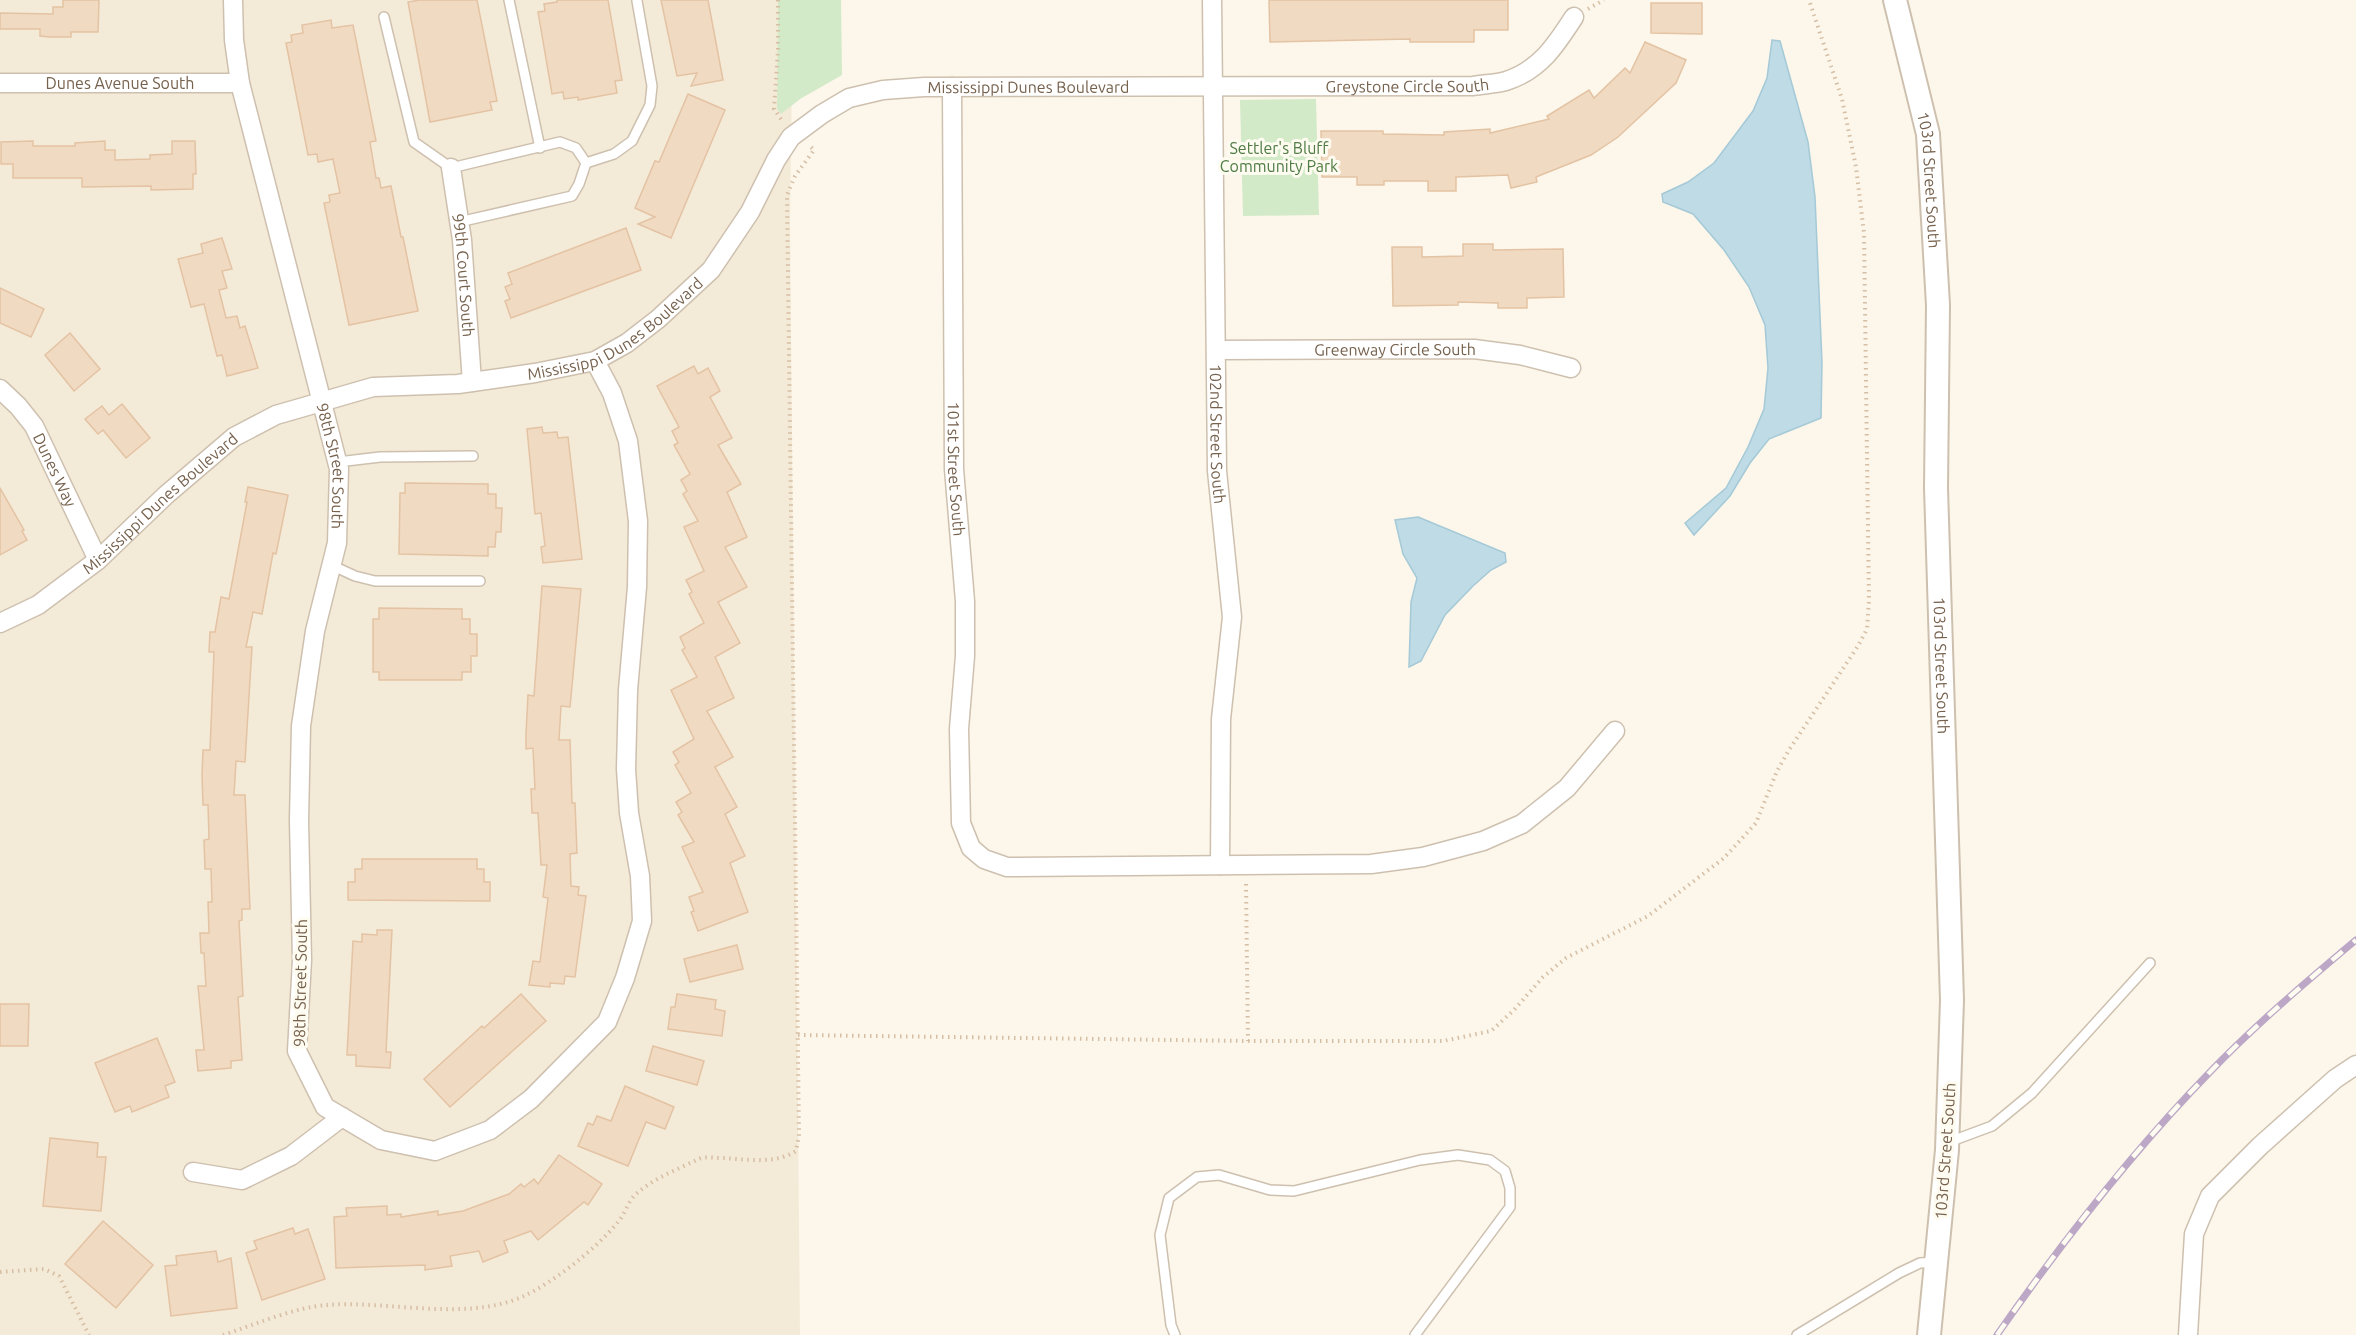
<svg xmlns="http://www.w3.org/2000/svg" width="2356" height="1335" font-family="Ubuntu,sans-serif">
	<style>
		.residential { fill: #f4ead8 }
		.green { fill: #d2eac8 }
		.water { fill: #bedbe6; stroke: #a5c9d7; stroke-width: 1.5 }
		.building { fill: #f1dac2; stroke: #e3c3a3; stroke-width: 1.5 }
		.lines { fill: none; stroke-linecap: round; stroke-linejoin: round }
		.service-casing { stroke: #cec0af; stroke-width: 12 }
		.minor-casing { stroke: #cec0af; stroke-width: 21 }
		.tertiary-casing { stroke: #cec0af; stroke-width: 26 }
		.path { stroke: #d6bea4; stroke-width: 4; stroke-dasharray: 1.5 4.5; stroke-linecap: butt }
		.service { stroke: #fff; stroke-width: 9 }
		.minor { stroke: #fff; stroke-width: 18 }
		.tertiary { stroke: #fff; stroke-width: 22 }
		.rail-casing { stroke: #bca7c7; stroke-width: 7 }
		.rail { stroke: #fefbf0; stroke-width: 4.5; stroke-dasharray: 14; stroke-linecap: butt }
		.labels { text-anchor: middle; dominant-baseline: central; stroke-width: 6; stroke-linejoin: round; paint-order: stroke }
		.street-label { font-size: 16px; fill: #76614d; stroke: #fefbf0 }
		.park-label { font-size: 16px; fill: #4f7c45; stroke: #fefbf0 }
	</style>
	<rect width="100%" height="100%" fill="#fcf7ea"/>
	<!-- residential -->
	<path class="residential" d="M0 0H793L790 222 800 1335H0Z"/>
	<!-- green -->
	<g class="green">
		<path d="M778 0H841L842 75 800 99 781 114 777 109Z"/>
		<path d="M1316 99 1319 215 1243 216 1240 100Z"/>
	</g>
	<!-- water -->
	<g class="water">
		<path d="M1772 40 1780 41 1808 142 1815 197 1822 363 1821 418 1769 439 1750 463 1730 496 1694 535 1685 523 1726 488 1748 447 1764 409 1768 368 1765 325 1749 287 1724 250 1693 214 1663 202 1662 194 1688 182 1714 163 1753 111 1767 78Z"/>
		<path d="M1418 517 1505 553 1506 562 1491 570 1473 586 1445 615 1421 661 1409 667 1411 602 1417 578 1403 554 1395 520Z"/>
	</g>
	<!-- building -->
	<g class="building">
		<path d="M63 0H99L98 32H71V37H50L40 36V29H0V13L53 14V7H63Z"/>
		<path d="M420 0H477L497 101 490 102 492 110 430 122 408 2Z"/>
		<path d="M557 0H608L622 80 615 81 617 93 578 100V97L564 99 563 92 552 94 538 12 545 11 544 4 557 2Z"/>
		<path d="M661 0H708L723 80 691 86 697 73 677 76Z"/>
		<path d="M1269 0H1508V30H1474V42H1410V39L1270 42Z"/>
		<path d="M1651 3H1702V34L1651 33Z"/>
		<path d="M331 20 332 28 353 25 376 141 370 142 376 178H379L381 188 391 186 401 237H403L418 311 349 325 324 203 330 202 329 195 340 193 333 159 318 162 317 154 308 155 286 43 292 42 291 35 303 33 302 25Z"/>
		<path d="M1645 42 1686 60 1676 83 1618 137 1591 155 1536 177 1537 182 1511 188 1508 175 1456 177V191H1428V181H1384V185H1357V177H1322L1321 131H1383V134L1444 135V132L1490 129V133L1549 119 1547 116 1589 90 1594 98 1625 68 1630 73Z"/>
		<path d="M688 94 725 110 671 238 638 224 655 217 635 208 655 161 659 162Z"/>
		<path d="M33 141V146H75V143L105 141V150H115V160L150 159V155L172 154V141H195L196 174H193V189L151 190V186L82 187V178H13V164H1V142Z"/>
		<path d="M626 228 641 270 511 318 505 301 510 299 505 287 512 284 508 273Z"/>
		<path d="M222 238 232 269 222 271 227 288 219 290 226 318 237 316 240 328 245 326 258 368 227 376 222 355 217 356 204 304 191 307 178 259 203 253 201 244Z"/>
		<path d="M1463 244H1493V250L1563 249 1564 297 1527 298V308H1498V303L1458 302V305L1393 306 1392 247H1422V257L1463 256Z"/>
		<path d="M0 288 44 309 31 337 0 323Z"/>
		<path d="M70 333 100 369 74 391 45 355Z"/>
		<path d="M694 366 698 374 708 368 720 391 710 397 732 438 718 445 741 484 727 492 747 537 725 547 747 587 718 602 740 643 715 657 734 698 707 711 733 757 715 767 737 807 725 814 745 856 730 863 748 912 698 931 691 912 694 911 689 897 703 892 682 847 694 842 678 815 682 812 676 802 691 793 675 765 679 762 673 752 694 739 671 690 697 677 682 650 685 648 680 637 704 623 689 594 692 592 686 580 704 571 684 527 698 521 683 494 687 491 681 480 690 474 674 445 678 443 672 431 679 427 657 386Z"/>
		<path d="M122 404 150 438 126 458 103 430 98 434 85 419 102 406 109 415Z"/>
		<path d="M542 427 543 433 557 432 558 438 568 437 582 559 543 563 541 547 545 546 541 513 535 514 527 429Z"/>
		<path d="M405 483 488 484V494H496V508H502L501 532H496L495 547H488V556L399 554 400 493H405Z"/>
		<path d="M248 487 288 495 276 554 273 553 262 614 253 612 246 647H252L245 762 236 761 234 795H245L250 909H242V920L239 921 243 996 238 997 242 1060 231 1061V1068L198 1071 196 1050H204L198 986H206L204 953H201L200 933H209L208 902H212L211 869H205L204 840 209 839 208 805H203L202 775 203 750H210L214 652H209L210 632H215L221 597 229 599 247 502H245Z"/>
		<path d="M0 488 24 530 22 531 27 540 0 555Z"/>
		<path d="M542 586 581 589 570 707 561 706 559 740H570L572 803H575L577 853 570 854 571 886 579 887 578 895 586 896 575 977 565 976 564 984 550 983V987L529 985 533 961 540 962 548 898 543 897 547 865H541L538 813H532L531 789H535L533 748 526 749V734L528 695 534 696Z"/>
		<path d="M379 608 462 609V619H470V634H477V656H471V672H462V680H379V672H373V619H379Z"/>
		<path d="M362 859H477V869H484V882H490V901L348 900V882H355V869H362Z"/>
		<path d="M377 930H392L386 1052H391L390 1068 356 1066V1055H347L353 941 362 942V934L377 935Z"/>
		<path d="M737 945 743 969 690 982 684 959Z"/>
		<path d="M521 994 546 1021 450 1107 424 1079 482 1026 484 1028Z"/>
		<path d="M677 994 716 1000 715 1009 725 1011 722 1036 668 1029 671 1007H675Z"/>
		<path d="M0 1004H29L28 1046H0Z"/>
		<path d="M157 1038 175 1082 165 1086 169 1097 132 1112 130 1106 115 1112 95 1063Z"/>
		<path d="M653 1046 704 1061 697 1085 646 1071Z"/>
		<path d="M625 1086 674 1107 665 1129 646 1122 628 1166 578 1146 588 1123 593 1125 597 1116 611 1121Z"/>
		<path d="M50 1138 98 1143 97 1157H106L101 1211 43 1206Z"/>
		<path d="M559 1155 602 1184 588 1205 584 1202 538 1240 531 1231 504 1241 508 1252 483 1262 479 1251 450 1256 452 1266 425 1270V1265L336 1268 334 1217 347 1216 346 1208 387 1206V1215L401 1214V1217L438 1211V1215L463 1211 509 1194 521 1184 524 1187 534 1179 538 1184Z"/>
		<path d="M103 1221 153 1265 116 1308 65 1264Z"/>
		<path d="M293 1228 295 1234 308 1229 325 1279 262 1300 246 1253 257 1249 254 1241Z"/>
		<path d="M216 1251 218 1262 231 1258 237 1308 171 1316 165 1266 177 1265 176 1256Z"/>
	</g>
	<g class="lines">
		<defs>
			<g id="service">
				<path d="M509 0 540 148"/>
				<path d="M384 17 414 142 451 168 560 142 576 148 586 163"/>
				<path d="M586 163 614 154 632 141 650 105 652 86 637 1"/>
				<path d="M459 222 572 196 579 184 586 163"/>
				<path d="M338 462 380 457 473 456"/>
				<path d="M331 565 355 576 375 581H480"/>
				<path d="M1949 1142 1992 1126 2032 1093 2150 963"/>
				<path d="M1175 1335 1171 1325 1160 1235 1169 1198 1197 1177 1219 1175 1270 1190 1294 1191 1420 1160 1458 1155 1490 1160 1505 1171 1510 1188V1207L1415 1335"/>
				<path d="M1797 1335 1899 1273 1920 1263 1936 1262"/>
			</g>
			<g id="minor">
				<path id="s1" d="M233 0 234 40 240 83 339 469 337 543 315 631 301 726 299 821 302 960 297 1051 325 1107 381 1140 435 1151 490 1130 531 1099 607 1022 625 978 642 921 640 876 629 813 626 769 628 690 637 587 638 521 628 441 612 393 595 361"/>
				<path id="s2" d="M1212 0 1217 471 1232 617 1221 719 1220 865"/>
				<path id="s3" d="M0 83H240"/>
				<path id="s4" d="M952 87 954 469 965 601V656L959 729 961 823 971 848 984 859 1007 867 1371 864 1423 857 1483 841 1522 824 1567 788 1615 731"/>
				<path id="s5" d="M451 168 462 240 472 382"/>
				<path id="s6" d="M1217 350 1474 349 1520 355 1571 368"/>
				<path id="s7" d="M0 389 18 406 34 426 98 560"/>
				<path id="s8" d="M0 623 38 605 98 560 166 495 234 437 276 415 373 387 458 384 535 373 595 361 627 343 658 319 711 270 750 212 776 160 791 137 822 114 849 98 883 90 924 87 1473 86C1483 84 1496 84 1506 81 1540 70 1556 45 1574 17"/>
				<path d="M193 1172 242 1180 291 1156 342 1117"/>
				<path d="M2188 1335 2194 1234 2210 1196 2260 1146 2335 1079 2356 1065"/>
			</g>
			<g id="tertiary">
				<path id="s9" d="M1895 0 1928 134 1938 305 1936 488 1952 1000 1947 1150 1929 1335"/>
			</g>
		</defs>
		<!-- service casing -->
		<use href="#service" class="service-casing"/>
		<!-- minor casing -->
		<use href="#minor" class="minor-casing"/>
		<!-- tertiary casing -->
		<use href="#tertiary" class="tertiary-casing"/>
		<!-- path -->
		<g class="path">
			<path d="M778 0V50L774 109 783 122"/>
			<path d="M1588 9 1604 0"/>
			<path d="M1246 884 1248 1041"/>
			<path d="M798 1035 1248 1041H1443L1491 1031 1513 1011 1543 977 1566 958 1648 916 1724 858 1756 823 1777 771 1789 750 1858 646 1867 629 1869 601 1864 233 1856 167 1842 99 1809 0"/>
			<path d="M0 1272 44 1269 59 1276 89 1335"/>
			<path d="M223 1335C254 1325 295 1307 327 1305 388 1300 463 1322 522 1297 554 1282 596 1249 618 1222 625 1214 628 1202 635 1195 652 1179 678 1169 699 1159 705 1156 713 1158 721 1158 746 1159 774 1165 796 1151L799 1136 787 195 795 176 814 150 809 145"/>
		</g>
		<!-- service -->
		<use href="#service" class="service"/>
		<!-- minor -->
		<use href="#minor" class="minor"/>
		<!-- tertiary -->
		<use href="#tertiary" class="tertiary"/>
		<defs>
			<path id="rail" d="M1997 1335C2062 1242 2131 1153 2210 1072 2255 1025 2306 982 2356 940"/>
		</defs>
		<!-- rail casing -->
		<use href="#rail" class="rail-casing"/>
		<!-- rail -->
		<use href="#rail" class="rail"/>
	</g>
	<g class="labels">
		<!-- street labels -->
		<g class="street-label">
			<text stroke="none"><textPath href="#s3" startOffset="120">Dunes Avenue South</textPath></text>
			<text stroke="none"><textPath href="#s8" startOffset="1606">Greystone Circle South</textPath></text>
			<text stroke="none"><textPath href="#s8" startOffset="1227">Mississippi Dunes Boulevard</textPath></text>
			<text stroke="none"><textPath href="#s9" startOffset="184">103rd Street South</textPath></text>
			<text stroke="none"><textPath href="#s5" startOffset="108">99th Court South</textPath></text>
			<text stroke="none"><textPath href="#s8" startOffset="705">Mississippi Dunes Boulevard</textPath></text>
			<text stroke="none"><textPath href="#s6" startOffset="178">Greenway Circle South</textPath></text>
			<text stroke="none"><textPath href="#s2" startOffset="434">102nd Street South</textPath></text>
			<text stroke="none"><textPath href="#s1" startOffset="478">98th Street South</textPath></text>
			<text stroke="none"><textPath href="#s4" startOffset="382">101st Street South</textPath></text>
			<text stroke="none"><textPath href="#s7" startOffset="99">Dunes Way</textPath></text>
			<text stroke="none"><textPath href="#s8" startOffset="201">Mississippi Dunes Boulevard</textPath></text>
			<text stroke="none"><textPath href="#s9" startOffset="670">103rd Street South</textPath></text>
			<text transform="translate(300 983) rotate(-89)">98th Street South</text>
			<text transform="translate(1945 1151) rotate(-86)">103rd Street South</text>
		</g>
		<!-- park labels -->
		<g class="park-label">
			<text x="1279" y="148">Settler's Bluff<tspan x="1279" dy="18">Community Park</tspan></text>
		</g>
	</g>
</svg>
